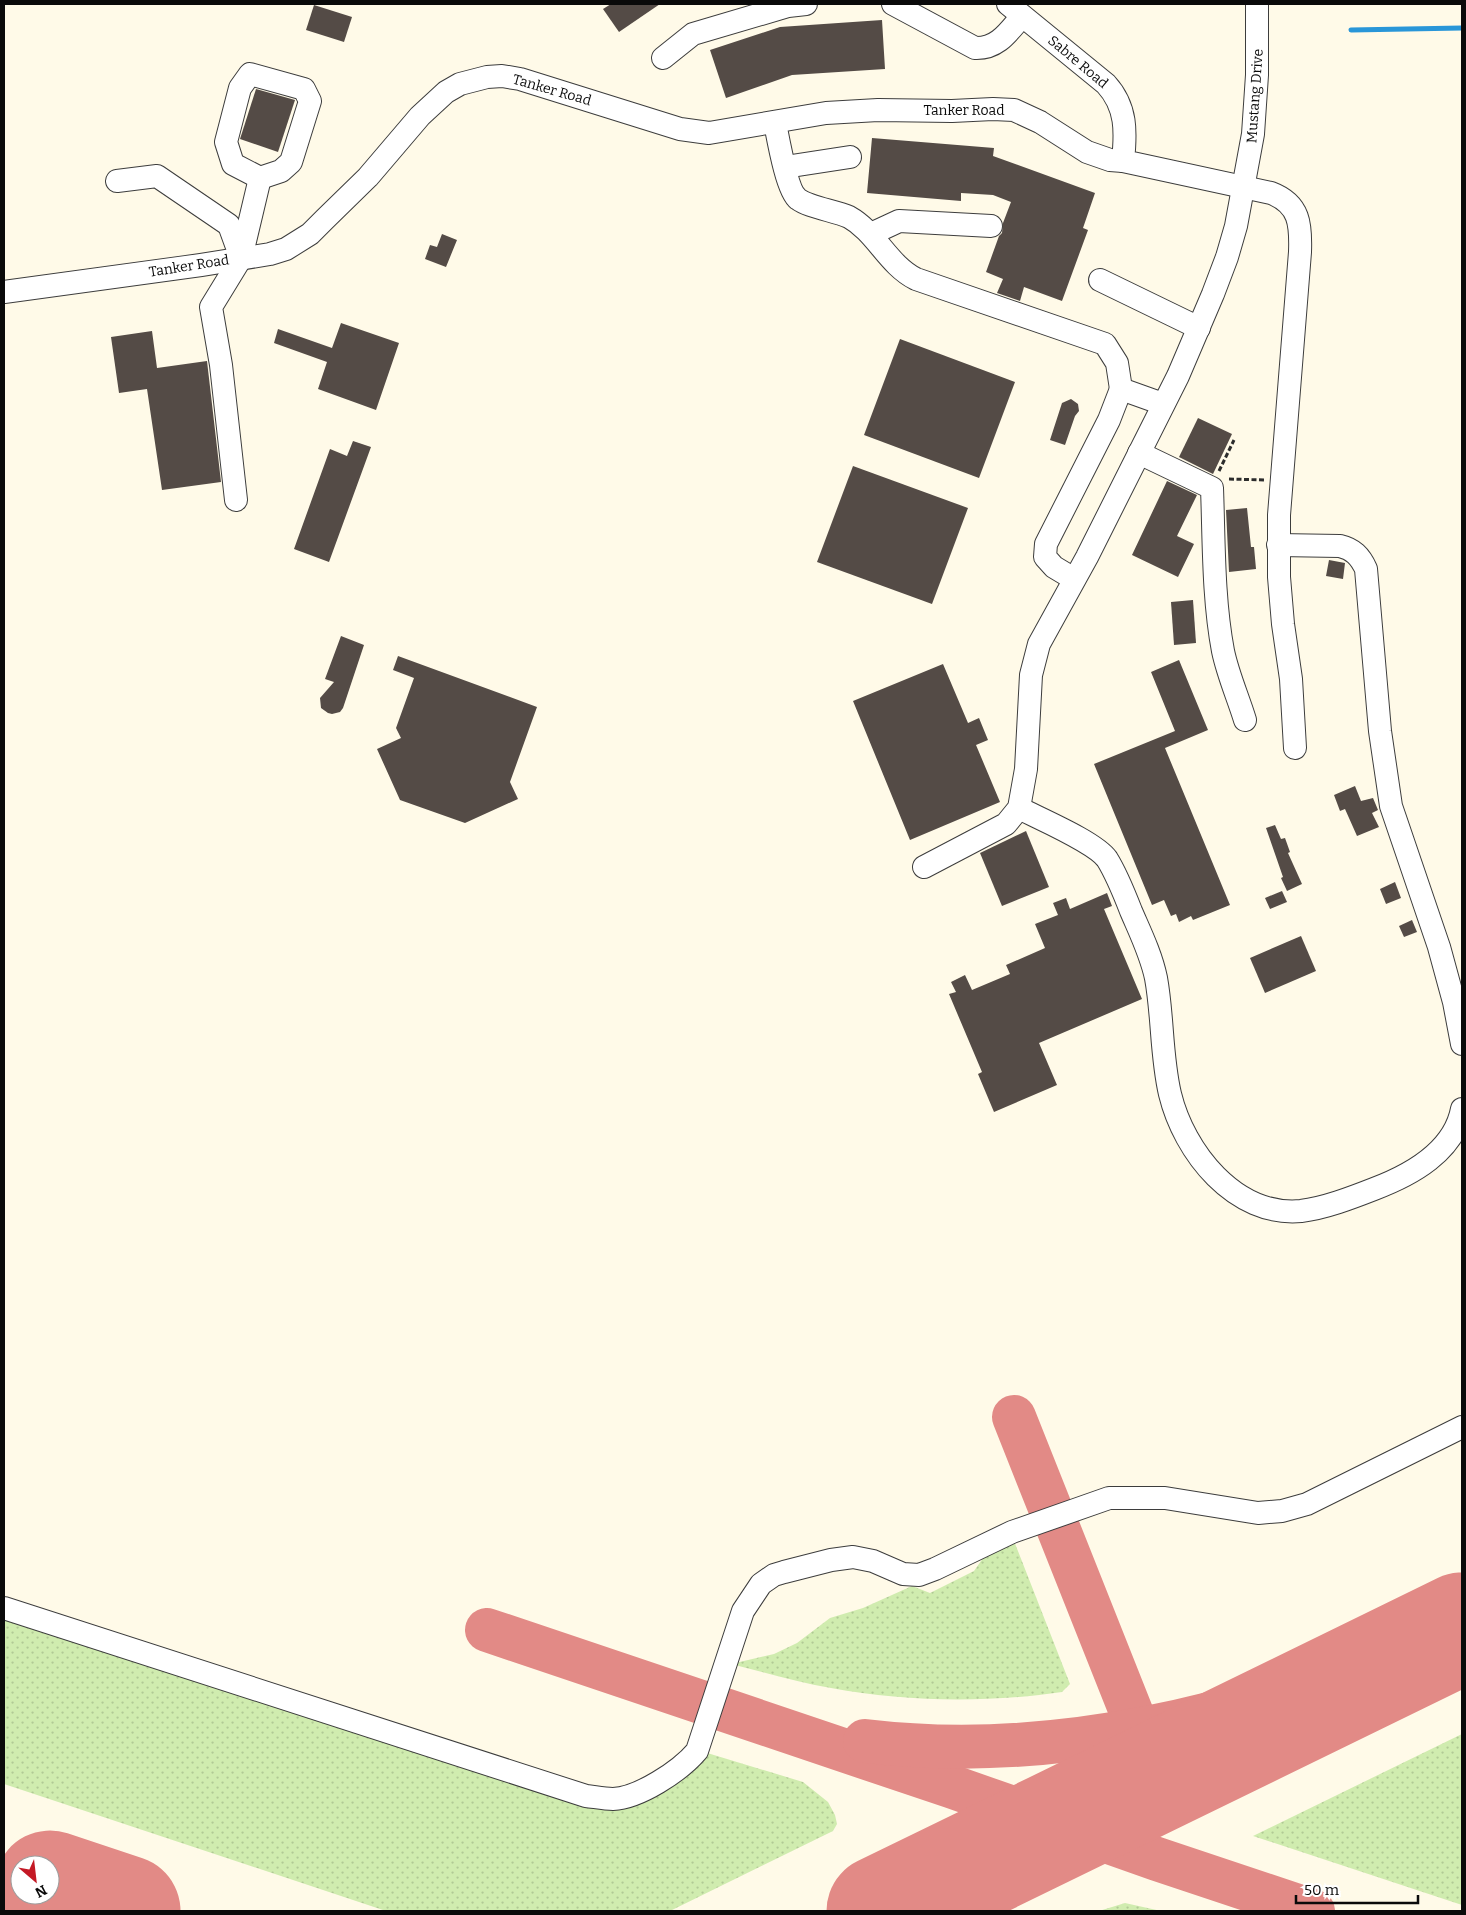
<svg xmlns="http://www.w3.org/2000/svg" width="1466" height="1915" font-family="Bitter,serif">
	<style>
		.grass { fill: url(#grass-dots) }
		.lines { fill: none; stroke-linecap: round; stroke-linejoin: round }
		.stream { stroke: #2996d8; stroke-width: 5 }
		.taxiway { stroke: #e28a86; stroke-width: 44 }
		.runway { stroke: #e28a86; stroke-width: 111 }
		.building { fill: #544b46 }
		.minor-casing { stroke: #3d3d3d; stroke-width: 24 }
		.path { stroke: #2c2c2c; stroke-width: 3; stroke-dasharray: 5 2.5; stroke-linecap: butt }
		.minor { stroke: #fff; stroke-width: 22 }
		.labels { text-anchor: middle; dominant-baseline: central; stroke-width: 5; stroke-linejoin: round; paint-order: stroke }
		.street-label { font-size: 14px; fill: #0a0a0a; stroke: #fff }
	</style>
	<defs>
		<pattern id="grass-dots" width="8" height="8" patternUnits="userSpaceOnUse" patternTransform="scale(1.25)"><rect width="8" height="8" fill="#d0ecaf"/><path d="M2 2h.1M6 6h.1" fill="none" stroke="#b1c995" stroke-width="1.8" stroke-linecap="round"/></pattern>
	</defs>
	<rect width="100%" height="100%" fill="#fffae8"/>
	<!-- grass -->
	<g class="grass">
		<path d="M1014 1541 1070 1684 1062 1692C986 1703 906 1702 831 1688 797 1682 764 1672 731 1664L774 1654 797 1643 830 1618 863 1608 912 1586 930 1593 974 1571 988 1551Z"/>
		<path d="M4 1612 596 1802 704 1752 803 1782 828 1802 835 1815 837 1824 833 1831 670 1911H386L4 1784Z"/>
		<path d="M1462 1734V1905L1253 1836Z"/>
		<path d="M1125 1903 1161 1911H1099Z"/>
	</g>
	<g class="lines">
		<!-- stream -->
		<path class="stream" d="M1351 30 1462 28"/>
		<!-- taxiway -->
		<g class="taxiway">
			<path d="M1014 1417 1157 1777"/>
			<path d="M487 1630 953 1787 1157 1859 1313 1911"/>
			<path d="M865 1741C1016 1759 1170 1732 1314 1683 1364 1666 1413 1645 1462 1627"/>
		</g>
		<!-- runway -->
		<g class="runway">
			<path d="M50 1886 125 1911"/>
			<path d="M882 1911 1462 1628"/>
		</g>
	</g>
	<!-- building -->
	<g class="building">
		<path d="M611 4H660L619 32 603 9Z"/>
		<path d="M314 5 352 17 344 42 306 30Z"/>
		<path d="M882 20 885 69 792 75 726 98 710 50 780 27Z"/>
		<path d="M256 89 295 100 278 152 240 139Z"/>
		<path d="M872 138 994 148 993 156 1095 193 1083 228 1088 230 1062 301 1024 287 1020 301 997 293 1003 279 986 272 999 236 1002 233 1003 223 1011 202 993 195 961 193V201L867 193Z"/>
		<path d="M442 234 457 240 446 267 425 259 430 245 437 247Z"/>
		<path d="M341 323 399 343 376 410 318 389 327 362 274 343 278 329 332 348Z"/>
		<path d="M152 331 157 368 207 361 221 482 162 490 147 389 119 393 111 337Z"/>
		<path d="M900 339 1015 382 979 478 864 435Z"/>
		<path d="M1071 399 1078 404 1079 411 1075 416 1065 445 1050 440 1062 403Z"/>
		<path d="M1198 418 1232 434 1213 474 1179 457Z"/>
		<path d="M353 441 371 447 329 562 294 549 330 449 347 456Z"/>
		<path d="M853 466 968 508 932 604 817 562Z"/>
		<path d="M1167 481 1197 495 1177 536 1194 544 1178 577 1132 555Z"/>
		<path d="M1247 508 1251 547H1254L1256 569 1229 572 1226 510Z"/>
		<path d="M1329 560 1345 563 1343 579 1326 576Z"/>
		<path d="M1193 600 1196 643 1174 645 1171 602Z"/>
		<path d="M341 636 364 645 343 708 340 712 332 714 328 713 321 708 320 698 334 682 325 679Z"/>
		<path d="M398 656 537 707 510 782 518 799 465 823 400 800 377 749 401 738 396 728 414 678 393 670Z"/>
		<path d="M1179 660 1208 730 1165 748 1230 905 1193 920 1191 916 1179 922 1176 914 1171 916 1164 900 1152 905 1094 764 1175 731 1151 672Z"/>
		<path d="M943 664 968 723 979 718 988 740 976 745 1000 802 910 840 853 701Z"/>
		<path d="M1355 786 1361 801 1373 798 1378 810 1372 813 1379 827 1357 836 1345 809 1340 811 1334 795Z"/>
		<path d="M1275 825 1281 839 1285 838 1290 852 1288 853 1302 884 1287 891 1281 878 1283 877 1266 828Z"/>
		<path d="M1026 831 1049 887 1002 906 980 853Z"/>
		<path d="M1395 882 1401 898 1386 904 1380 889Z"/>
		<path d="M1282 891 1287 902 1270 909 1265 898Z"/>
		<path d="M1107 893 1112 906 1104 909 1142 999 1039 1043 1057 1085 994 1112 978 1074 982 1072 949 994 956 992 951 982 965 975 972 990 1010 974 1006 965 1045 948 1035 924 1058 915 1053 903 1066 898 1070 909Z"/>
		<path d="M1412 920 1417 932 1404 937 1399 926Z"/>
		<path d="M1301 936 1316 971 1265 993 1250 958Z"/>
	</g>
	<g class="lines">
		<defs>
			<g id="minor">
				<path d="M893 4 975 48C998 49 1009 31 1022 16"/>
				<path d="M1008 4 1106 84C1127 107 1126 132 1123 161L1271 193C1300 204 1301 225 1300 252L1279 515V577L1283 624 1291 679 1295 748"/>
				<path d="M663 58 693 34 788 6 806 4"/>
				<path d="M250 74 304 89 310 101 291 162 281 171 260 178 233 164 226 142 240 88Z"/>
				<path d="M775 123C778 138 787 191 798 199 808 207 836 211 849 217 876 232 888 265 916 279L1105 344 1117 363 1121 389 1163 404"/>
				<path d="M785 167 850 157"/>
				<path d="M117 181 157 176 229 225 241 258"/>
				<path d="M871 234 899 221 991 226"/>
				<path d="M1100 280 1199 328"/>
				<path d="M4 292 201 265 270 254 286 249 310 234 325 219 368 177 420 116 446 92 460 84 487 77 502 76 520 79 680 129 709 133 826 113 878 110 952 111 993 109 1014 110 1040 122 1087 152 1110 160 1123 161"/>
				<path d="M1139 453 1212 488C1214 541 1213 598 1223 651 1228 675 1238 697 1245 720"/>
				<path d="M236 500 221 365 211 307 241 258 260 178"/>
				<path d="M1278 545 1340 546C1353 549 1360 556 1366 569L1380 731 1391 806 1439 947 1454 1002 1462 1044"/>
				<path d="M1074 579 1054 567 1045 557 1046 544 1109 420 1121 389"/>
				<path d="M1019 808C1040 819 1095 842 1107 859 1117 875 1124 893 1131 911 1140 932 1151 954 1156 978 1163 1016 1161 1056 1170 1094 1184 1152 1235 1217 1301 1211 1325 1208 1351 1198 1374 1189 1411 1175 1454 1152 1462 1109"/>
				<path d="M924 867 1006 824 1019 808 1026 769 1031 675 1039 644 1087 557 1178 376 1213 294 1227 257 1236 226 1253 134 1257 75V4"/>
				<path d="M4 1608 586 1796C595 1797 604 1799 613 1799 639 1798 680 1771 697 1751L743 1611 761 1584 774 1575 784 1572 831 1560 853 1557 873 1561 903 1574 919 1575 935 1569 1012 1532 1109 1498H1165L1258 1513 1282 1511 1307 1504 1462 1427"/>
			</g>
		</defs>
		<!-- minor casing -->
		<use href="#minor" class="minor-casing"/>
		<!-- path -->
		<g class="path">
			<path d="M1219 471 1234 440"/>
			<path d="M1229 479 1265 480"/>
		</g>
		<!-- minor -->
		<use href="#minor" class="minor"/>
	</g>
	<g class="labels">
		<!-- street labels -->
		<g class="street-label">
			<text transform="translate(1078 62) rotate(40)">Sabre Road</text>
			<text transform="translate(552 90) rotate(16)">Tanker Road</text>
			<text transform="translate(1255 96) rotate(-86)">Mustang Drive</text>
			<text x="964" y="110">Tanker Road</text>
			<text transform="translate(189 266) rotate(-9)">Tanker Road</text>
		</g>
	</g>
	<!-- border -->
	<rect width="1466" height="1915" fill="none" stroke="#0a0a0a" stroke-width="10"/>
	<!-- north arrow -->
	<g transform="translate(35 1880) rotate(152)"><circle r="24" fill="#ffffff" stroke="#9d9d9d"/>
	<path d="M0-4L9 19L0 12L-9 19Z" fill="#c41925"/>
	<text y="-8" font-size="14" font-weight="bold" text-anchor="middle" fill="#0a0a0a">N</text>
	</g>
	<!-- scale -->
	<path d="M1296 1895v8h122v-8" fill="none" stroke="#0a0a0a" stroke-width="2.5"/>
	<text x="1304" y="1895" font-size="15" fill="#0a0a0a" stroke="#ffffff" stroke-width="4" paint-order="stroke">50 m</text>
</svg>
